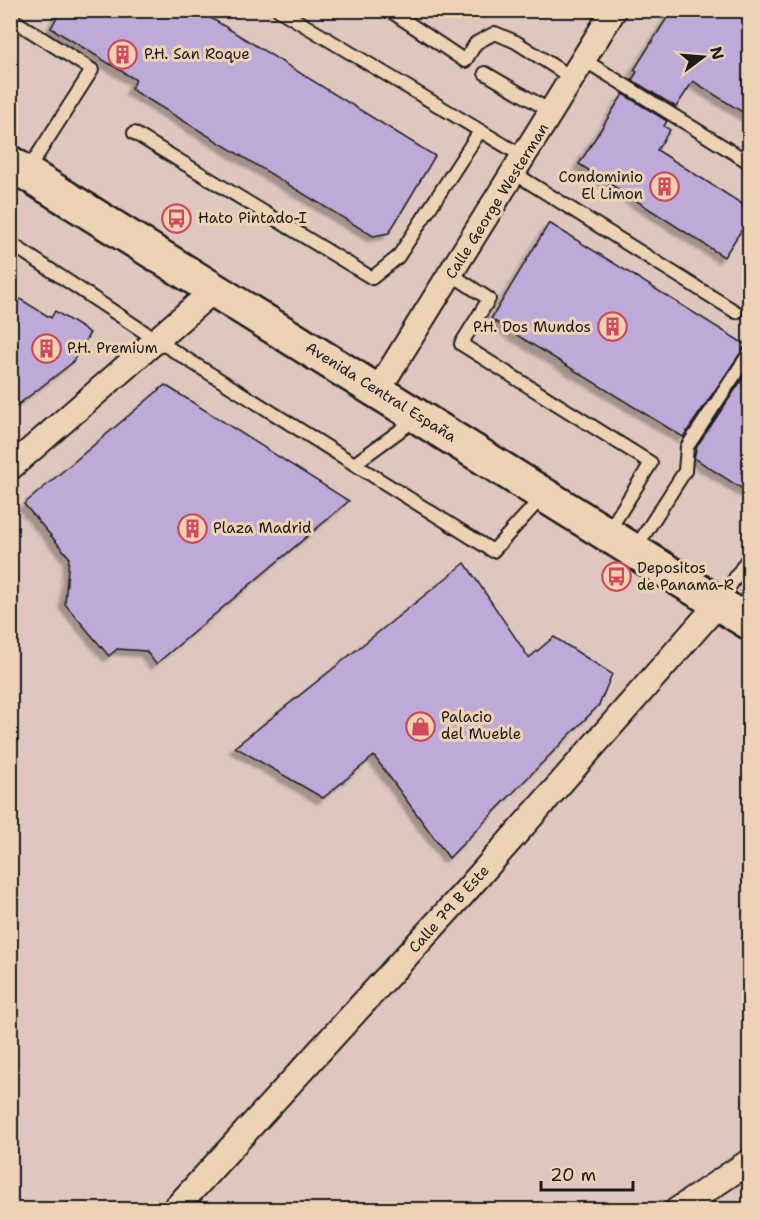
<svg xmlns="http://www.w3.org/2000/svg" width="760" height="1220" font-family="'Shantell Sans',sans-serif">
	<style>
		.building { fill: #bdaad9; stroke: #1c1c1c; stroke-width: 1.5; filter: url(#shadow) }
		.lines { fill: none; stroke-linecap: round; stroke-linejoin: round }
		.lane-casing { stroke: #1c1c1c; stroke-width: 16 }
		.street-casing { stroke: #1c1c1c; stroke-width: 28 }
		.secondary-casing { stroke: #1c1c1c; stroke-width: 38 }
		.lane { stroke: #eed2b4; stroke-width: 12 }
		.street { stroke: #eed2b4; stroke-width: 24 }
		.secondary { stroke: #eed2b4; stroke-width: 33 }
		.labels { text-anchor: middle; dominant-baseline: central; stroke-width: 6; stroke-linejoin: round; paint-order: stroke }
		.poi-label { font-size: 15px; fill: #1c1c1c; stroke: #eed2b4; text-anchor: start }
		.street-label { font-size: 15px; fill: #1c1c1c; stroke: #eed2b4 }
	</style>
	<defs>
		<filter id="shadow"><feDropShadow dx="-5.5" dy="5.5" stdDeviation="1.5" flood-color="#0004"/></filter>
	</defs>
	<rect width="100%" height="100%" fill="#dfc6bf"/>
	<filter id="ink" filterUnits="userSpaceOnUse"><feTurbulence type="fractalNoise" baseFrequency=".0167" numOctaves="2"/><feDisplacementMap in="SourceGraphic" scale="12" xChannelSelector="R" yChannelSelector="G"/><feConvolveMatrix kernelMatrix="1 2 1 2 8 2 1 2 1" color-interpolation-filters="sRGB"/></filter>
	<g filter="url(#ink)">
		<!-- building -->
		<g class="building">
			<path d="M61 10H198L435 156 389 233 373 236 131 89 136 80 51 28Z"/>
			<path d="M672 10H750V117L693 81 676 107 632 80 637 72 634 70Z"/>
			<path d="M623 94 667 121 664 126 670 130 657 150 750 209V217L724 257 579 164Z"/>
			<path d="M549 223 746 345 683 437 491 319Z"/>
			<path d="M10 293 51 318 55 311 90 333 72 363 10 411Z"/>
			<path d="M750 368V494L694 458 697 446Z"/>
			<path d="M165 385 349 501 156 664 146 651 117 649 109 656 65 604 69 557 24 504Z"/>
			<path d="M465 563 529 658 554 637 612 674 599 705 449 858 374 756 323 798 235 747Z"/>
		</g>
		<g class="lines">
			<defs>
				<g id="lane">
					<path d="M279 10 524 157"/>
					<path d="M389 10 465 61 476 43 495 33 516 42 572 78"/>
					<path d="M10 18 92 70 26 173 10 188"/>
					<path d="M584 60 750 163"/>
					<path d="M485 73 552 112"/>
					<path d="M134 133 372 278 398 257 480 131"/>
					<path d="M514 173 736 312"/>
					<path d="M10 243 158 341 493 551 543 496"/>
					<path d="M451 274 489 299 461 344 651 463 608 532"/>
					<path d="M354 464 416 419"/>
					<path d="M635 549 685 471 687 447 750 352"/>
					<path d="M719 603 750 555"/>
				</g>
				<g id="street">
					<path d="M378 390 614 10"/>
					<path d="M10 468 215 289"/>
					<path d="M174 1210 464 893 718 604"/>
					<path d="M677 1210 750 1161"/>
				</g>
				<path id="secondary" d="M10 163 750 623"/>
			</defs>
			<!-- lane casing -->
			<use href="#lane" class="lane-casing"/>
			<!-- street casing -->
			<use href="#street" class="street-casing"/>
			<!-- secondary casing -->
			<use href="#secondary" class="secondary-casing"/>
			<!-- lane -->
			<use href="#lane" class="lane"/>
			<!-- street -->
			<use href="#street" class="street"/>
			<!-- secondary -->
			<use href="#secondary" class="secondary"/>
		</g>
	</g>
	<!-- icons -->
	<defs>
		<symbol id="building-ring" viewBox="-11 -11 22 22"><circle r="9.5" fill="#eed2b4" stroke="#d1495b" stroke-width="1.5"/><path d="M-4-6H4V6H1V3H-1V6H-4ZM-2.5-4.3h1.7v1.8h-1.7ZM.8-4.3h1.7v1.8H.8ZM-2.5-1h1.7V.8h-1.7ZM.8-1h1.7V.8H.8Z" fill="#d1495b"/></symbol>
		<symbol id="bus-ring" viewBox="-11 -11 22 22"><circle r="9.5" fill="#eed2b4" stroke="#d1495b" stroke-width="1.5"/><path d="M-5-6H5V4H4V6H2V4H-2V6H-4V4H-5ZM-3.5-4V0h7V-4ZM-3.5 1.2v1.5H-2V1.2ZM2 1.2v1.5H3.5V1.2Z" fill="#d1495b"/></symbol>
		<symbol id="shop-ring" viewBox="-11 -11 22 22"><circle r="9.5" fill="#eed2b4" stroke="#d1495b" stroke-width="1.5"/><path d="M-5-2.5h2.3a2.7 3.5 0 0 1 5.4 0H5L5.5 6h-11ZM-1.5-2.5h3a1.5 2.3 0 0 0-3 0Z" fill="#d1495b"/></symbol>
	</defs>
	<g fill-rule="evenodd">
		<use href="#building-ring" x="106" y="38" width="33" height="33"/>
		<use href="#building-ring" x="648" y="170" width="33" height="33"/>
		<use href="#bus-ring" x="160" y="202" width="33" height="33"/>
		<use href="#building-ring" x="596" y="310" width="33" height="33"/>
		<use href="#building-ring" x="30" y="332" width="33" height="33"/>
		<use href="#building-ring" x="176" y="512" width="33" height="33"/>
		<use href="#bus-ring" x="600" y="560" width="33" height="33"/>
		<use href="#shop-ring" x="404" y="710" width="33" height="33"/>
	</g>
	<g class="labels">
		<!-- poi labels -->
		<g class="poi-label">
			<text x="144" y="54">P.H. San Roque</text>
			<text x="643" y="177" text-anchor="end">Condominio<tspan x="643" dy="17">El Limon</tspan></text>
			<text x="198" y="218">Hato Pintado-I</text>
			<text x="591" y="327" text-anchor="end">P.H. Dos Mundos</text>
			<text x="67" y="348">P.H. Premium</text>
			<text x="213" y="528">Plaza Madrid</text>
			<text x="637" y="568">Depositos<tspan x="637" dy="17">de Panama-R</tspan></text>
			<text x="441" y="717">Palacio<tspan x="441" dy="17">del Mueble</tspan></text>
		</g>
		<!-- street labels -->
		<g class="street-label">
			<text transform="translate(497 201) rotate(-58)">Calle George Westerman</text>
			<text transform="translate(381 392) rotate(32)">Avenida Central España</text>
			<text transform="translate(449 909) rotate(-48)">Calle 79 B Este</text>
		</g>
	</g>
	<!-- margin -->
	<rect width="760" height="1220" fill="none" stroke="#eed2b4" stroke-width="36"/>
	<rect x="18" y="18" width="724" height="1184" fill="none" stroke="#1c1c1c" stroke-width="2" filter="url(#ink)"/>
	<!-- north arrow -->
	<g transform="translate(703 57) rotate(74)" stroke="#eed2b4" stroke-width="4.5" paint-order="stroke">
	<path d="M0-4.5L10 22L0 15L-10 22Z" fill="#1c1c1c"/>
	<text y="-9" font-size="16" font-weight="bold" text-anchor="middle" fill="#1c1c1c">N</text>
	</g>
	<!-- scale -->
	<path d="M541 1181v9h92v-9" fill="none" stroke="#1c1c1c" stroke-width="3"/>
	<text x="550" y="1181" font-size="18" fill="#1c1c1c" stroke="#eed2b4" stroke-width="4.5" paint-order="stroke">20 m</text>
</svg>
